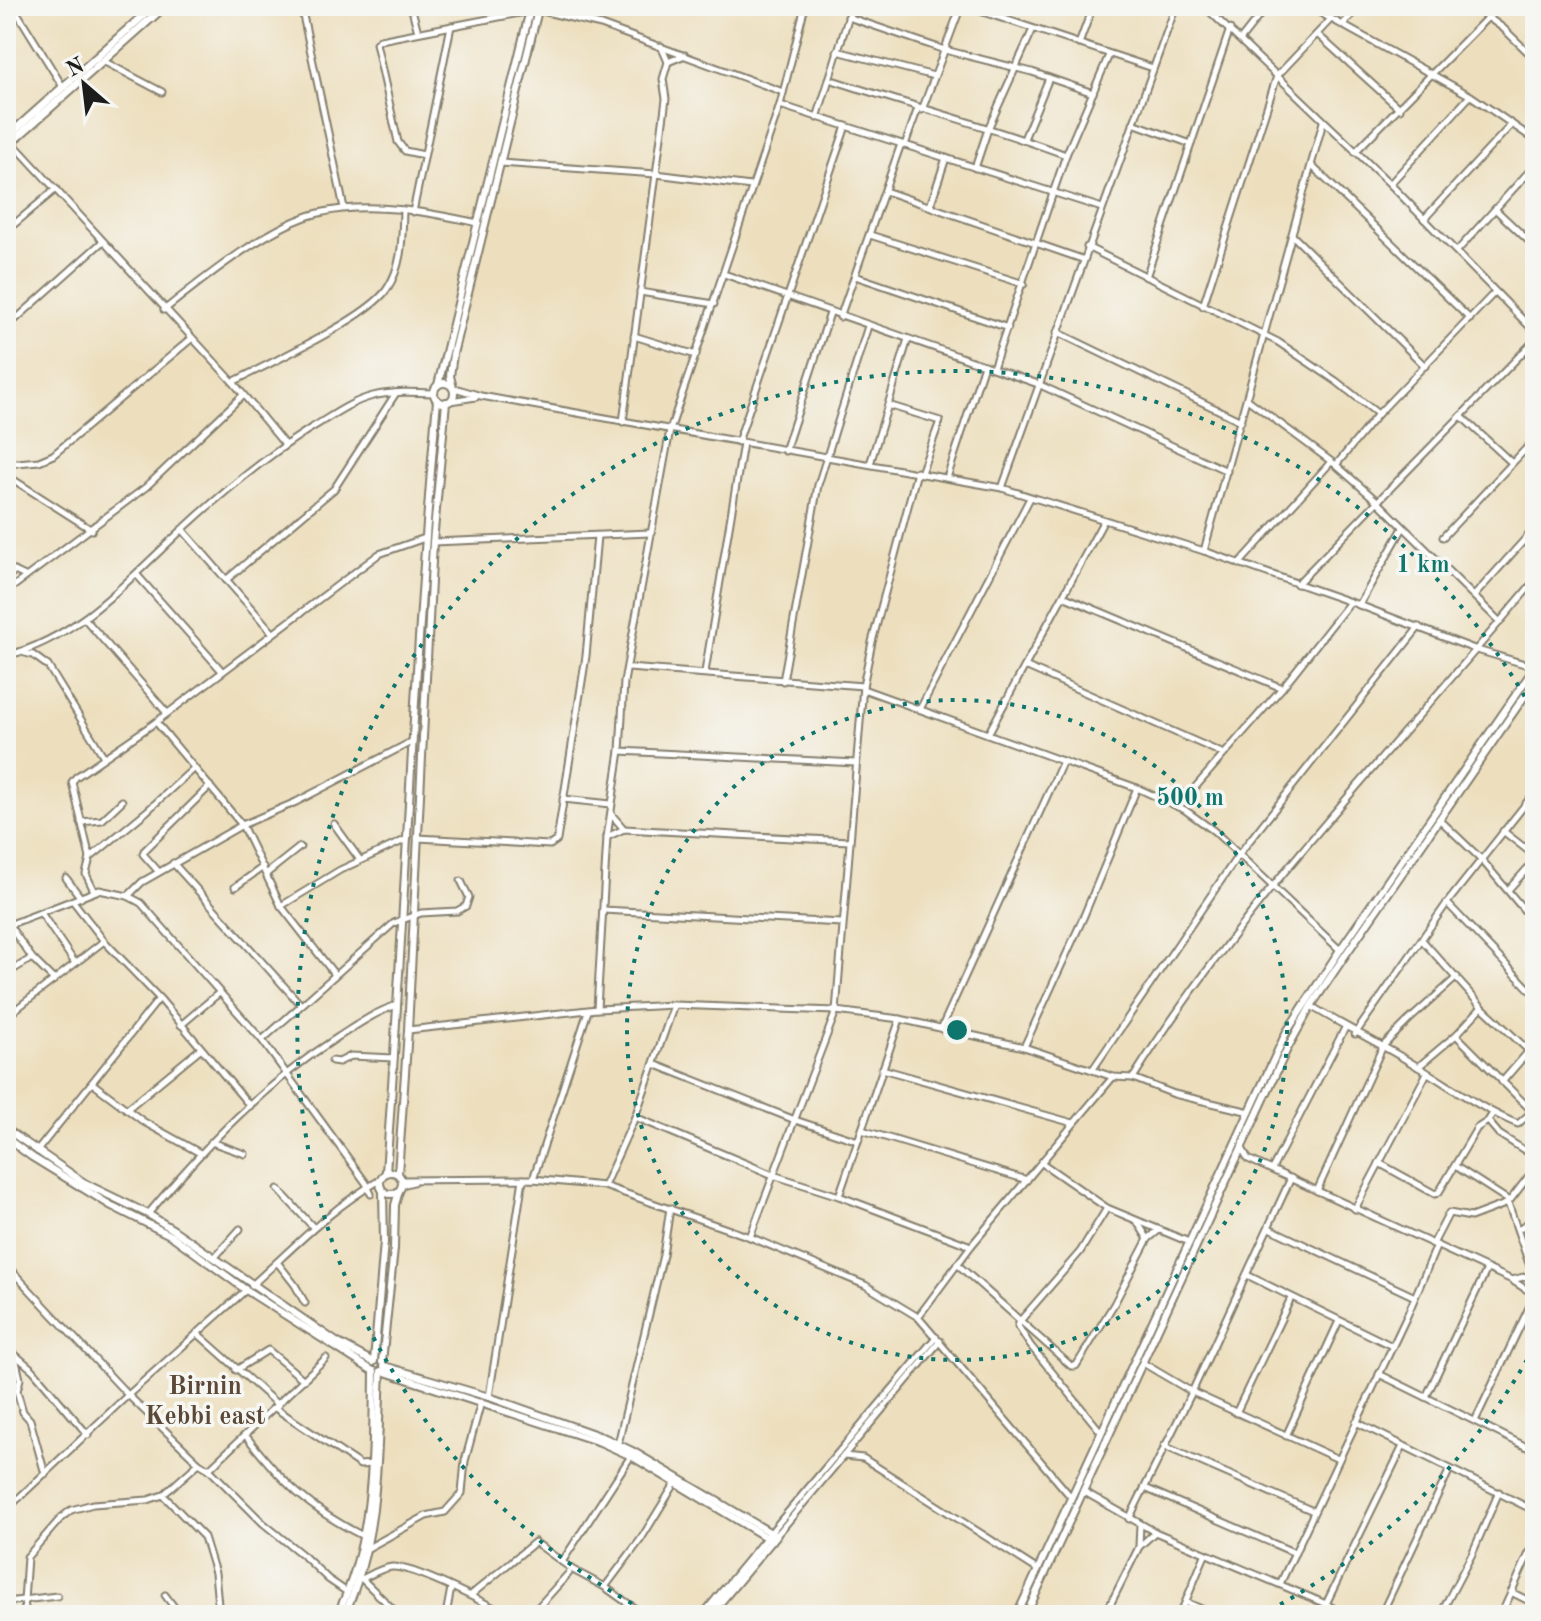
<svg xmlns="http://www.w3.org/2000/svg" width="1541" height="1621" font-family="'Old Standard TT',serif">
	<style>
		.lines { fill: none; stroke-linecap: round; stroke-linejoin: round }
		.street-casing { stroke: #847e6d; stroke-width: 9 }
		.secondary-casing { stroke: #847e6d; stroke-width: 10 }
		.primary-casing { stroke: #847e6d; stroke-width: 11 }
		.street { stroke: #fff; stroke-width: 5 }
		.secondary { stroke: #fff; stroke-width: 6 }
		.primary { stroke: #fff; stroke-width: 7 }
		.ring { fill: none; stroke: #0f766e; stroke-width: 4; stroke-dasharray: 4 8 }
		.labels { text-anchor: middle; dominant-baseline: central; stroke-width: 7; stroke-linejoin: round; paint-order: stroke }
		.neighbourhood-label { font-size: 26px; font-weight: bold; fill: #5c4837; stroke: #f6f6f2 }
		.centre { fill: #0f766e; stroke: #f6f6f2; stroke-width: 4 }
		.ring-label { font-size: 24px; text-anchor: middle; font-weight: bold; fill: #0f766e; stroke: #f6f6f2; stroke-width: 7; stroke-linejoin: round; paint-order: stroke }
	</style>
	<rect width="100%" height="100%" fill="#f6f6f2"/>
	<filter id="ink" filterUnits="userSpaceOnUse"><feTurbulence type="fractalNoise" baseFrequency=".0125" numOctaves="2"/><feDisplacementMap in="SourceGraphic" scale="16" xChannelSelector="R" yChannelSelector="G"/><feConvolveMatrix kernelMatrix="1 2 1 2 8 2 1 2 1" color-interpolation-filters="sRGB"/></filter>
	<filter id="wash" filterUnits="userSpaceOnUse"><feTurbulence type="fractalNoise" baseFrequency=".006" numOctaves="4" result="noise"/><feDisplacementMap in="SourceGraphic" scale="32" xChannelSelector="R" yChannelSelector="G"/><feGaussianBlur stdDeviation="1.8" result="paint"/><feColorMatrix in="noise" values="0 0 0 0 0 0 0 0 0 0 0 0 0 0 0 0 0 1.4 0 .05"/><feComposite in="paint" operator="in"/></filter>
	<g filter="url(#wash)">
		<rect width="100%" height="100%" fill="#eddfbe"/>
	</g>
	<g filter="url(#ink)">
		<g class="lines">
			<defs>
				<g id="street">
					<path d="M13 6 63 87"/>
					<path d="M301 6 344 208"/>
					<path d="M411 6 418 32"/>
					<path d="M965 6 1153 68"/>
					<path d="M1204 6 1390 184 1535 332"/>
					<path d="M1308 6 1471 96 1535 140"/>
					<path d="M1472 6 1503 28 1535 59"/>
					<path d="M538 10 601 25 783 92"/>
					<path d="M848 17 945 50 1032 72 1093 93"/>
					<path d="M1343 24 1360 6"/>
					<path d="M1317 34 1400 109"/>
					<path d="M1241 39 1267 6"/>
					<path d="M1079 44 1093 6"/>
					<path d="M837 51 934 76"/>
					<path d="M103 61 162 92"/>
					<path d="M668 62 685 55"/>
					<path d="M829 79C908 105 989 126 1066 155"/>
					<path d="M780 105 1102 208"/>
					<path d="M922 110 961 6"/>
					<path d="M817 118 852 6"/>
					<path d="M1133 123 1191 144"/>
					<path d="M1529 136 1535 128"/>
					<path d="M1024 139 1049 78"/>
					<path d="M12 142 233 382 285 445"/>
					<path d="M905 145 918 108"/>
					<path d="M1355 152 1488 17"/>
					<path d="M424 155 405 151 398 142 376 43 380 40 530 11"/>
					<path d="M500 163 656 174 751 186"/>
					<path d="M1312 166 1470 319"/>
					<path d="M975 168 988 129 1033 29"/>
					<path d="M1525 176 1535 182"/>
					<path d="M1390 184 1470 96"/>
					<path d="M885 191 1082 259"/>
					<path d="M930 206 946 158"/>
					<path d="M1495 209 1535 247"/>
					<path d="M413 212 451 26"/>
					<path d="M1424 219 1512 124"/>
					<path d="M6 231 56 189"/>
					<path d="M870 235 1024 284"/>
					<path d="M1293 236 1425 366"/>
					<path d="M1087 247 1278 342 1336 381 1378 414"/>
					<path d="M1457 251 1535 165"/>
					<path d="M724 274 1038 384 1227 471"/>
					<path d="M855 276 1008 328"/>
					<path d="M1146 277 1230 29"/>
					<path d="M640 292 714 304"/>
					<path d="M1203 306 1277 76 1331 19"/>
					<path d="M164 310C203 279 271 224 319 213 370 201 428 212 478 223"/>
					<path d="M840 317 901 144"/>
					<path d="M6 328 102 242"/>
					<path d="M1057 332 1241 421"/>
					<path d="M634 336 696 355"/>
					<path d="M993 368 1066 155 1109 55"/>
					<path d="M233 382C268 364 368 318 387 289 403 265 402 238 403 210"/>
					<path d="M454 390 458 389 481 396 1002 488 1204 551 1359 605 1477 650 1535 667"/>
					<path d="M1247 399 1336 465 1377 501 1500 622"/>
					<path d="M450 401 476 397"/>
					<path d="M888 405 940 421 921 473"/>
					<path d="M1461 416 1512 463"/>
					<path d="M623 422 666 99 663 79 668 62 661 46"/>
					<path d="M738 442 846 126"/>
					<path d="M785 451 830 313"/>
					<path d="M6 464 39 461 53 455 191 339"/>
					<path d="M870 464 908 339"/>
					<path d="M1336 465 1378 414 1494 293"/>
					<path d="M6 475 92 530"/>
					<path d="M947 478 984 365"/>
					<path d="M1002 488 1176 6"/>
					<path d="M182 529 272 632"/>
					<path d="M1443 537 1535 439"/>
					<path d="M433 542 650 533"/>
					<path d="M1204 551 1323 122"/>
					<path d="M1239 564 1331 462"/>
					<path d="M6 567 25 576"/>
					<path d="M137 575 222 671"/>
					<path d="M6 578 13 572"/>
					<path d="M226 580 334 489 396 393"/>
					<path d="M1297 584 1535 340"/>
					<path d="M6 592 146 487 243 395"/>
					<path d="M1063 596 1282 688"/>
					<path d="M1474 596 1535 528"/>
					<path d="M1359 605 1403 528"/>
					<path d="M85 619 167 713"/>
					<path d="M21 652 33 655 48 666 104 757"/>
					<path d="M6 656C80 637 129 579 183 529 223 492 263 459 308 430 329 418 349 402 373 396 393 391 414 392 434 393"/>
					<path d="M1025 666 1224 754"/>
					<path d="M628 668 863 686"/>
					<path d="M705 672 743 443"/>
					<path d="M783 681 818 485 868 326"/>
					<path d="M863 689 1137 788 1185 810 1214 831 1340 950"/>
					<path d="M920 709 1030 498"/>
					<path d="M156 722 242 825 281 906 335 975"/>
					<path d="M988 734 1103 522"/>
					<path d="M620 751 856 763"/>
					<path d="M563 799 611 804"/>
					<path d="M1178 807 1282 688 1350 602"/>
					<path d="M611 814 624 829"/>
					<path d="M1439 819 1481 859 1535 923"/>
					<path d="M81 822 102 820 122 801"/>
					<path d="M334 824 360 860"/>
					<path d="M1503 831 1535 856"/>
					<path d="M607 837 624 829 849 841"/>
					<path d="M417 838 550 845 557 840 586 656 597 536"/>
					<path d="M90 858 72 782 76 777 156 722 379 554 425 538"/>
					<path d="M173 863 301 1005"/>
					<path d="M159 872 143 854 144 851 210 786"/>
					<path d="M266 874 300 847"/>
					<path d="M66 878 81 898"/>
					<path d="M235 887 263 867"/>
					<path d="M1508 890 1535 860"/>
					<path d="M94 891 86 874 90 858 147 811 194 768"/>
					<path d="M128 896 142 882 242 825 296 802 413 741"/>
					<path d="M73 901 104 941 161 1000 250 1106"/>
					<path d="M1447 903 1535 995"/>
					<path d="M281 906 340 870 407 839"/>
					<path d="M603 910 842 923"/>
					<path d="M41 913 75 963"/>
					<path d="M9 925 32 958 54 980"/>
					<path d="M6 926 99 890 128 896 141 903 262 1040 366 1183 371 1194"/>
					<path d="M1422 940 1482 1007 1528 1050"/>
					<path d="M6 974 32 958"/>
					<path d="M6 997 15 1010"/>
					<path d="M1311 1006C1345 1027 1381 1044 1415 1065 1449 1085 1481 1109 1518 1124L1535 1109"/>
					<path d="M597 1009 607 837 620 751 624 682 670 430 780 105 805 6"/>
					<path d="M6 1017 104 941"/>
					<path d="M181 1025 219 993"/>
					<path d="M941 1029 1063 761"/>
					<path d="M408 1030 597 1009 674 1005 836 1011 900 1019 1024 1047 1113 1077 1133 1078 1174 1094 1250 1112"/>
					<path d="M1355 1034 1447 903 1535 792"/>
					<path d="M1456 1035 1532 1111"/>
					<path d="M262 1040 394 923 421 913 457 911 466 906 469 897 461 881"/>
					<path d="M1024 1047 1083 918 1137 788"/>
					<path d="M332 1061 339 1062 351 1056 394 1058"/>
					<path d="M654 1064 795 1120 858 1141"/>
					<path d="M1418 1067 1456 1035 1482 1007"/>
					<path d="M882 1069 1073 1123"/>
					<path d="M1093 1069 1239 854 1419 627"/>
					<path d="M1133 1078C1247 897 1399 744 1535 580"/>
					<path d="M1502 1082 1535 1044"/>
					<path d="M92 1083 144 1122 200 1153"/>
					<path d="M127 1109 200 1049"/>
					<path d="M635 1117 773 1175 839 1196 971 1246"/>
					<path d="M1488 1121 1499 1134 1535 1157"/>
					<path d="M862 1130 1027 1180"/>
					<path d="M211 1142 245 1154"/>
					<path d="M1242 1148 1248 1159 1512 1280 1535 1274"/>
					<path d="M37 1151 158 1000"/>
					<path d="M1042 1163 1107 1208 1189 1242"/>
					<path d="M1379 1163 1435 1194 1439 1192 1477 1128 1488 1121 1493 1113"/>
					<path d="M1455 1166 1508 1200"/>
					<path d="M1272 1169 1345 1028"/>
					<path d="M533 1179 588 1011"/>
					<path d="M402 1180 533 1179 604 1186 750 1237 865 1285 918 1317 1071 1497"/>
					<path d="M402 1185 413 1182"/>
					<path d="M604 1186 635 1117 674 1005"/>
					<path d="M278 1189 313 1227"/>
					<path d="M1317 1191 1383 1046 1409 1020 1457 977"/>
					<path d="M839 1196 900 1019"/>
					<path d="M1508 1203 1533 1275 1535 1294"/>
					<path d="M1355 1209 1427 1073"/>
					<path d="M148 1214C205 1146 263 1085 338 1037 357 1025 375 1012 397 1005"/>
					<path d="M1138 1223 1148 1239"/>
					<path d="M1269 1228 1415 1297"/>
					<path d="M1518 1229 1535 1219"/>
					<path d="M750 1237 836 1011 863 686 872 642 917 472"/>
					<path d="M1433 1244 1449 1213 1471 1217 1508 1203 1535 1168"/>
					<path d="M214 1258 240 1229"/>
					<path d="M277 1262 295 1285 305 1303"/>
					<path d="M957 1264 1071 1366H1076L1114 1304 1148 1239 1159 1230"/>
					<path d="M11 1270 128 1395 199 1463 209 1469 263 1523 305 1557 328 1579 347 1592"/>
					<path d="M1247 1275 1392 1346"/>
					<path d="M1513 1281 1535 1295"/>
					<path d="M252 1285C294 1247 331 1208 380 1180"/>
					<path d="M918 1317 971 1246 1113 1077"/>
					<path d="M197 1333 278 1405"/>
					<path d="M6 1347 33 1370 88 1435"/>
					<path d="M15 1357 20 1379 17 1391 23 1412 30 1420 45 1474"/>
					<path d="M1143 1363 1192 1392 1338 1459"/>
					<path d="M236 1370 268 1350 304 1380"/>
					<path d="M1379 1374 1535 1451"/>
					<path d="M489 1397 523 1179"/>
					<path d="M1426 1397 1487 1269"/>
					<path d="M275 1408 360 1465 372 1464"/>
					<path d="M1236 1413 1291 1298"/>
					<path d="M1475 1421 1535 1295"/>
					<path d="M1356 1422 1535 1511"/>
					<path d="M1101 1432 1030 1345 1018 1326 1020 1321 1080 1252 1107 1208"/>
					<path d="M246 1436C283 1483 309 1509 363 1536"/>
					<path d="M1286 1436 1339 1321"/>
					<path d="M618 1444 663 1255 670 1208"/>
					<path d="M1164 1446 1313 1511"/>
					<path d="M844 1456 863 1458 1038 1570"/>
					<path d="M209 1469 326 1358"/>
					<path d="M1145 1488 1295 1553"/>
					<path d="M1083 1491 1155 1532 1326 1604 1345 1615"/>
					<path d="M163 1495 204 1537 215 1573 219 1615"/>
					<path d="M6 1510 128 1395 246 1290"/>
					<path d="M1129 1519 1192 1392 1291 1178"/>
					<path d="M771 1532 936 1337"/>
					<path d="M776 1536 940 1341"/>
					<path d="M1139 1546 1140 1524"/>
					<path d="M368 1548 426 1516 445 1512 462 1493 465 1461 481 1402"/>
					<path d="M562 1562 631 1456"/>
					<path d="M359 1577 362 1579C372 1574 381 1568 392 1567 415 1566 485 1603 508 1615"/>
					<path d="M362 1579 399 1615"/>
					<path d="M1280 1584 1407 1316 1437 1245"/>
					<path d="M605 1587 641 1539 676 1482"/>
					<path d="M1511 1592 1535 1604"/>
					<path d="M165 1595 180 1615"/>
					<path d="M471 1595 535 1542 573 1570 605 1587 644 1615"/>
					<path d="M6 1602 57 1596"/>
					<path d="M1186 1602 1215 1615"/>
					<path d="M1326 1604 1403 1446"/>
					<path d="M26 1615 24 1601 27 1557 61 1518 71 1510 93 1504 148 1500 163 1495 199 1463"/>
					<path d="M446 1615 451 1588"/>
					<path d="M531 1615 569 1573"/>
					<path d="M1105 1615 1139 1547 1155 1532"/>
					<path d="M1180 1615 1205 1555"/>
					<path d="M1381 1615 1450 1469"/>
					<path d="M1440 1615 1472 1554 1499 1492"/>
					<path d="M1501 1615 1535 1540"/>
				</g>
				<g id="secondary">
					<circle cx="444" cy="393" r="10"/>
					<path d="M438 385 531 6"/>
					<path d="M453 388 450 376 453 354 539 6"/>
					<path d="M6 1129 86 1184 148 1214 174 1230 338 1343 373 1362"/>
					<path d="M6 1138 32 1157 110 1205 172 1236 246 1290 373 1371"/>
					<circle cx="391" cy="1183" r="11"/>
					<path d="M386 1172C405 915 414 657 437 400"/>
					<path d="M398 1174 408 1030 433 542 446 402"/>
					<path d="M374 1361 384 1242 383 1191"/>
					<path d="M382 1362 394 1249 395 1205 399 1191"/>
					<path d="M384 1366 489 1397 605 1438 634 1452 776 1536 710 1615"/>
					<path d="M382 1371 600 1442 631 1456 772 1541"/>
					<path d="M337 1615C375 1540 373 1453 374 1371"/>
					<path d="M344 1615C380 1539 377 1454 381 1371"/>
					<path d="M703 1615 769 1535"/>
					<path d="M1017 1615 1286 1033 1340 950 1535 667"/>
					<path d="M1026 1615 1287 1049 1311 1006 1346 954 1535 681"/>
				</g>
				<g id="primary">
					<path d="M6 138 154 6"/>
					<path d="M6 147 165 6"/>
				</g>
			</defs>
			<!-- street casing -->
			<use href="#street" class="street-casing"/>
			<!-- secondary casing -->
			<use href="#secondary" class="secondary-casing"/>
			<!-- primary casing -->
			<use href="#primary" class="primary-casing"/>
			<!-- street -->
			<use href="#street" class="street"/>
			<!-- secondary -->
			<use href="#secondary" class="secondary"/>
			<!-- primary -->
			<use href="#primary" class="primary"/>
		</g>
	</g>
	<!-- distance rings -->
	<g class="ring">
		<circle cx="957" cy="1030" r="330"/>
		<path d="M1533 1349A659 659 0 0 1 1261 1615M653 1615A659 659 0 1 1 1533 711"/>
	</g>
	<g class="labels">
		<!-- neighbourhood labels -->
		<g class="neighbourhood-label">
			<text x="205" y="1387">Birnin<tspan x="205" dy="30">Kebbi east</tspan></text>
		</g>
	</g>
	<circle cx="957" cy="1030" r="12" class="centre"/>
	<g class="ring-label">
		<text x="1423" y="572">1 km</text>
		<text x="1190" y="805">500 m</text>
	</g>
	<!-- margin -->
	<rect width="1541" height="1621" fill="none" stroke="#f6f6f2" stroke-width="32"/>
	<!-- north arrow -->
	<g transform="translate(84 84) rotate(332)" stroke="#f6f6f2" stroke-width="6" paint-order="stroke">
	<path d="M0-6L14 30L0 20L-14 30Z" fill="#1c1c1c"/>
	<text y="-12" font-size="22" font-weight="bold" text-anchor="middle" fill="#1c1c1c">N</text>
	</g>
</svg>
